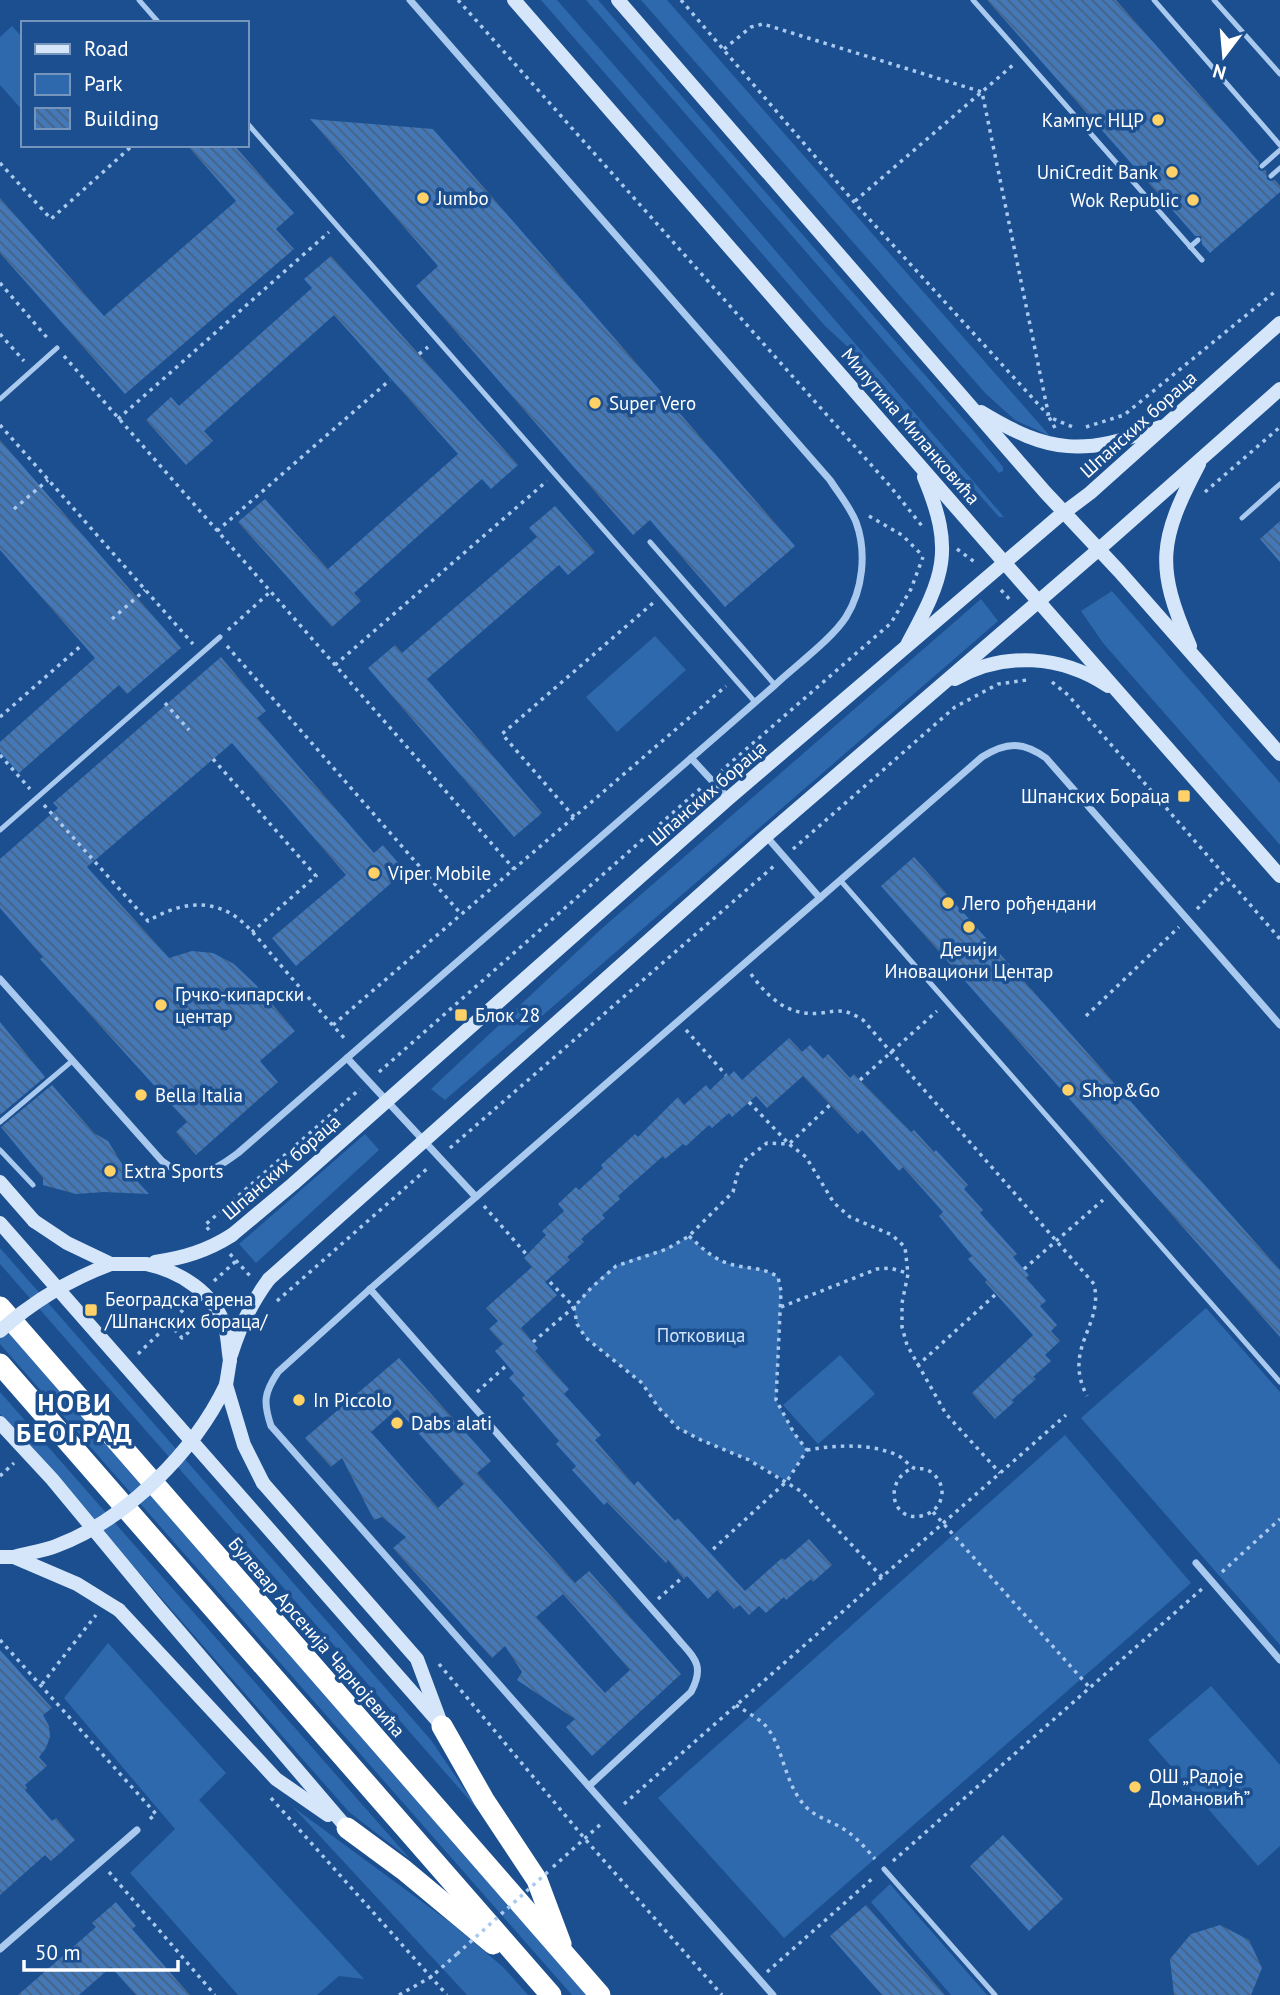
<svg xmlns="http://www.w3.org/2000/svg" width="1280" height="1995" font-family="'PT Sans',sans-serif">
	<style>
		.green { fill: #2e69ad }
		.building { fill: url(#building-back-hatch); fill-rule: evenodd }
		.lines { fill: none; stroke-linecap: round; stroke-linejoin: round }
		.path { stroke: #a9c9ee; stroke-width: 3.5; stroke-dasharray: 3.5 5; stroke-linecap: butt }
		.lane { stroke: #a9c9ee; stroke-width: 5 }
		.street { stroke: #a9c9ee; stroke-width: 7 }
		.secondary { stroke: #d6e6fa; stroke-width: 14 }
		.highway { stroke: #fff; stroke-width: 21 }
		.path-bridge { stroke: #a9c9ee; stroke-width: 3.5; stroke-dasharray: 3.5 5; stroke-linecap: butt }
		.secondary-bridge { stroke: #d6e6fa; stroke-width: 14 }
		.poi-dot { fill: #ffd166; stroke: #1b4f8f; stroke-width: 2.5 }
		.labels { text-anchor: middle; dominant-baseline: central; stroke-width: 7; stroke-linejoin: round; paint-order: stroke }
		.poi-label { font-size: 19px; fill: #fff; stroke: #1b4f8f; text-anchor: start }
		.street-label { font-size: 19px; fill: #fff; stroke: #1b4f8f }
		.park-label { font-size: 19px; fill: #cfe3fa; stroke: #1b4f8f }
		.district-label { font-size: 26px; font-weight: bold; letter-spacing: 2px; fill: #fff; stroke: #1b4f8f }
	</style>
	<defs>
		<pattern id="building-back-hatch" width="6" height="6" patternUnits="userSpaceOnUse" patternTransform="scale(1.75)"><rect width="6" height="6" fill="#4478b7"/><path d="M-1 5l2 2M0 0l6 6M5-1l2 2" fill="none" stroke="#486282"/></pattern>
	</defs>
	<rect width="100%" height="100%" fill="#1b4f8f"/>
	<!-- green -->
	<g class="green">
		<path d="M541 0H557L725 192 1004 517H999L849 348 825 326Z"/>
		<path d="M586 0H598L972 429 1003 467V471L999 473Z"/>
		<path d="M641 0H667L1050 436 1015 420 986 394Z"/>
		<path d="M12 26 23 38V111L0 85V37Z"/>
		<path d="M1112 591 1280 783V845L1103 643 1081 611Z"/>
		<path d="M981 599 998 621 445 1100 431 1089 599 931Z"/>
		<path d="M655 636 686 670 617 732 586 697Z"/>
		<path d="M365 1134 379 1150 256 1263 239 1244Z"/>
		<path d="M689 1236C702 1248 713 1259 730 1264 746 1269 764 1267 778 1277L781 1291 776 1400 794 1433 807 1450 787 1481 749 1460 701 1440 678 1428 658 1407 642 1383 586 1338 577 1324 574 1307C586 1292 601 1274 618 1265 641 1253 667 1252 689 1236Z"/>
		<path d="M0 1248 431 1740 479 1811 0 1264Z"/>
		<path d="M1206 1308 1280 1392V1645L1081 1418Z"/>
		<path d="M0 1321 590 1995H572L0 1344Z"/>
		<path d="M840 1355 875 1394 818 1444 783 1405Z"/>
		<path d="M0 1392 410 1859 349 1812 0 1414Z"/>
		<path d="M1065 1435 1191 1583 784 1938 658 1798Z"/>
		<path d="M108 1643 226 1773 199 1800 364 1979 339 1976 317 1995H238L130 1873 175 1829 64 1698Z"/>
		<path d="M1211 1686 1280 1765V1846L1258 1866 1148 1740Z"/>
		<path d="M293 1807 451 1923 503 1967 528 1995H467Z"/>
		<path d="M890 1884 987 1995H951L871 1902Z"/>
	</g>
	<!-- building -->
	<g class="building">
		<path d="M987 0H1116L1259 162 1258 169 1261 171 1266 170 1267 179 1270 181 1275 180 1280 186V192L1210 253 1202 244 1201 236H1195L1190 230Z"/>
		<path d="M310 119 433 129 795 546 725 607 650 520 633 535 416 286 438 266Z"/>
		<path d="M187 145H234L294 213 276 229 294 249 125 394 0 253V198L104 316 236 201Z"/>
		<path d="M331 256 518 465 491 489 482 479 354 593 361 601 332 627 238 522 265 499 328 569 458 454 334 315 204 431 213 441 186 465 146 420 171 397 179 406 312 288 304 279Z"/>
		<path d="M0 440 181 648 127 694 119 685 19 773 0 752V742L95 658 0 550Z"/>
		<path d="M555 506 595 552 568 575 559 565 427 679 542 813 514 837 368 668 395 645 402 653 537 537 529 528Z"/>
		<path d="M1280 521V562L1260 539Z"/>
		<path d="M221 657 266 711 257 718 374 853 383 845 405 871 296 966 272 938 346 875 232 743 87 867 169 958 192 951 213 953 234 964 256 985 295 1031 260 1061 278 1082 196 1155 176 1132 187 1122 40 959 43 957 0 908V859L58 808 53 803Z"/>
		<path d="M914 857 1280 1270V1337L881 886Z"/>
		<path d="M0 1022 45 1077 0 1115Z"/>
		<path d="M789 1038 802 1052 810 1045 823 1059 828 1054 850 1078 854 1074 911 1132 914 1130 934 1152 936 1150 968 1185 964 1189 983 1210 980 1213 1017 1254 1013 1257 1029 1275 1026 1278 1046 1301 1040 1306 1057 1325 1051 1331 1060 1341 1045 1355 1051 1361 1033 1377 1036 1379 1012 1400 1014 1402 995 1419 972 1393 1033 1335 985 1282 987 1280 968 1259 972 1256 939 1216 943 1212 903 1167 899 1171 862 1130 858 1134 803 1076 767 1108 756 1096 732 1117 729 1113 712 1128 709 1125 686 1146 683 1144 665 1159 663 1156 618 1196 620 1199 602 1215 605 1218 581 1239 584 1242 567 1257 570 1260 545 1282 557 1295 521 1328 538 1348 535 1351 569 1389 564 1394 601 1435 595 1440 634 1485 638 1481 675 1521 678 1518 745 1591 782 1558 785 1560 809 1539 832 1565 813 1582 811 1579 786 1600 784 1597 766 1613 759 1606 749 1615 740 1605 734 1609 717 1590 708 1599 687 1576 684 1579 668 1560 666 1563 607 1502 604 1505 572 1470 576 1466 556 1444 559 1441 522 1398 525 1395 509 1378 514 1373 495 1351 503 1344 489 1329 498 1321 486 1308 532 1267 524 1258 546 1235 542 1231 564 1211 558 1204 576 1187 579 1190 603 1168 601 1165 635 1134 638 1137 678 1097 684 1105 706 1085 710 1090 727 1074 729 1076 734 1071 742 1080Z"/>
		<path d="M52 1085 94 1133 108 1141 124 1167 149 1194 104 1192 76 1194 43 1185V1178L1 1127Z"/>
		<path d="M399 1358 491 1461 477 1473 575 1583 589 1571 681 1674 592 1756 566 1727 575 1719 517 1680 522 1672 505 1646 492 1658 393 1548 406 1537 382 1517 374 1520 342 1458 331 1467 305 1438ZM397 1409 464 1484 438 1508 371 1432ZM563 1594 630 1670 605 1693 536 1617Z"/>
		<path d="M0 1650 52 1708 43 1715 49 1726 50 1737 46 1748 39 1757 47 1766 25 1785 27 1788 25 1790 52 1821 56 1818 75 1840 51 1861 45 1855 0 1895Z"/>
		<path d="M1003 1835 1063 1899 1029 1931 970 1866Z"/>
		<path d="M116 1902 136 1926 132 1929 190 1995H136L111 1967 79 1995H18L96 1927 92 1923Z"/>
		<path d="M866 1905 909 1954 945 1995H882L830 1936Z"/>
		<path d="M1220 1925 1249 1940 1262 1968 1251 1995H1174L1170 1959 1191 1934Z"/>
	</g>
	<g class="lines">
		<!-- path -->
		<g class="path">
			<path d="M458 0 890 486 922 526"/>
			<path d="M681 0 861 210 1048 415"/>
			<path d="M724 49 751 27 763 24 982 92 1049 417"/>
			<path d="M0 163 51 219 133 145"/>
			<path d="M855 201 1013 65"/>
			<path d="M0 283 49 340"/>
			<path d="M0 334 24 361"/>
			<path d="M419 354 428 347"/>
			<path d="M64 356 514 869"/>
			<path d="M118 419 329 232"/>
			<path d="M0 425 193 644"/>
			<path d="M1086 427 1124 415 1277 290"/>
			<path d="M1055 428 1049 417 1075 428"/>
			<path d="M1205 492 1280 427"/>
			<path d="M14 509 48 480"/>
			<path d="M869 516 902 535 923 556"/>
			<path d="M217 531 390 380"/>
			<path d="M957 549 976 563"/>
			<path d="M1001 590 1012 602"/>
			<path d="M112 619 145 590"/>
			<path d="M228 630 270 592"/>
			<path d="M227 646 461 914"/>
			<path d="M335 665 547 481"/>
			<path d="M1052 682 1068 695 1280 939"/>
			<path d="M165 703 189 730"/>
			<path d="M0 717 83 644"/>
			<path d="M0 755 30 789"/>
			<path d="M213 759 316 876 252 932"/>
			<path d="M720 772 891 623 911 589 923 557"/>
			<path d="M44 805 148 921C174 906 201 898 230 913 246 922 260 941 272 955 297 984 321 1013 347 1041"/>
			<path d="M574 817 502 734 653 603"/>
			<path d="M793 849 955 707 998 684 1027 680"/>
			<path d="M1197 909 1227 878"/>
			<path d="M751 974C768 998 789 1017 821 1013 841 1010 845 1009 863 1020L1094 1284C1104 1327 1062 1347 1087 1396"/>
			<path d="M1086 1016 1179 927"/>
			<path d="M333 1025 726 686"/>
			<path d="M686 1030 726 1075"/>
			<path d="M379 1072 701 788"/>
			<path d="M860 1080 937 1011"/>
			<path d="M749 1102 789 1144 831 1104"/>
			<path d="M450 1148 774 866"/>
			<path d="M484 1206 527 1255"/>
			<path d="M209 1230 205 1225 360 1089"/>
			<path d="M689 1236C702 1248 713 1259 730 1264 746 1269 764 1267 778 1277L781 1291 776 1400 794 1433 807 1450 787 1481 710 1552"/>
			<path d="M230 1254 251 1277"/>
			<path d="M1024 1269 1103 1200"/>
			<path d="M214 1281 236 1261"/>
			<path d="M277 1301 429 1167"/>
			<path d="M781 1307 877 1269 890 1268 907 1273"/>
			<path d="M169 1323 182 1338 197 1325"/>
			<path d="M533 1342 574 1307 548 1280"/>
			<path d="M138 1354 190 1303"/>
			<path d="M917 1366 996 1294"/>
			<path d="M477 1392 507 1365"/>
			<path d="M807 1450C837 1445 869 1443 897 1455 904 1458 910 1467 914 1468 917 1470 921 1468 925 1469 937 1473 945 1487 941 1499 938 1508 931 1514 921 1516 891 1522 883 1480 913 1468"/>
			<path d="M0 1476 14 1463"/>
			<path d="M933 1512 1090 1688"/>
			<path d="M1222 1572 1280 1519"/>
			<path d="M882 1577 802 1492 749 1460 701 1440 678 1428 658 1407 642 1383 586 1338 577 1324 574 1307 591 1288 616 1266 667 1249 689 1236 733 1192 737 1175 744 1161 767 1143 789 1144 806 1157 834 1203 850 1217 892 1235 905 1247 908 1274 902 1303V1327L907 1345 946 1414 1000 1473"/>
			<path d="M658 1599 683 1577"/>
			<path d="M0 1640 156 1814 146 1822"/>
			<path d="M439 1664 585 1839 722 1995"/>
			<path d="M42 1684 96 1615"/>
			<path d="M736 1705C745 1711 756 1717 764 1724 784 1745 783 1783 806 1807 818 1819 835 1822 848 1832 858 1839 867 1850 875 1859"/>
			<path d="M271 1798 447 1995"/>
			<path d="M624 1804 1066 1415"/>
			<path d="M893 1861 1203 1588"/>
			<path d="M553 1867 602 1823"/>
			<path d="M109 1872 215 1995"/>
			<path d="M767 1972 874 1877"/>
			<path d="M399 1995 431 1977 457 1954"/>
		</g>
		<!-- lane -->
		<g class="lane">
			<path d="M139 0 159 23"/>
			<path d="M973 0 1202 260"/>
			<path d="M1154 0 1280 145"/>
			<path d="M1214 0 1280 74"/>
			<path d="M247 123 755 702"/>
			<path d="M1262 166 1280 150"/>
			<path d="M1271 176 1280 168"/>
			<path d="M1190 247 1198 240"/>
			<path d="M0 399 57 348"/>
			<path d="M1242 518 1280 484"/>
			<path d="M650 542 775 685"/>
			<path d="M0 830 220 637"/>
			<path d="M840 880 1280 1382"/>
			<path d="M0 1122 72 1061"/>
			<path d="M0 1150 33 1185"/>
			<path d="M884 1869 995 1995"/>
		</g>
		<!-- street -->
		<g class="street">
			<path d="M691 758 728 798"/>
			<path d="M766 836 820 898"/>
			<path d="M0 979 162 1161C192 1185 212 1172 238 1153L775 685C795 666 832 639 846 617 863 590 867 552 856 522 850 507 839 494 830 480L410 0"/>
			<path d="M347 1058 476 1197"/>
			<path d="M370 1289 673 1633C691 1656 707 1662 691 1692L589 1786"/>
			<path d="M1196 1563 1280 1660"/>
			<path d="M0 1949 137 1830"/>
			<path d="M773 1995 271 1426C263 1402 264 1393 278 1372L370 1289 982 757C1006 742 1022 741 1046 758L1280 1025"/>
		</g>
		<!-- secondary -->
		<g class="secondary">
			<path d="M514 0 988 544 1280 876"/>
			<path d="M618 0 1045 492 1119 571 1280 754"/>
			<path d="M981 412C1050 454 1084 456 1160 427"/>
			<path d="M908 643C944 576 955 551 924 477"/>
			<path d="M1190 646C1155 566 1159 540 1199 464"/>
			<path d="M955 679C1005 651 1061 655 1108 686"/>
			<path d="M0 1182 34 1221"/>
			<path d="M0 1223 442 1726"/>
			<path d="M232 1235 293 1184 729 798 1058 517 1090 493 1280 323"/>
			<path d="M111 1264H146"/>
			<path d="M269 1279 766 836 1098 550 1280 389"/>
			<path d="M226 1385 230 1360"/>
			<path d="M0 1423 52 1479 158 1607 347 1828"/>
			<path d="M263 1483 417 1659 439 1718"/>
			<path d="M0 1557H14"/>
			<path d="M119 1610 276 1779 328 1815"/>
		</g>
		<!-- highway -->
		<g class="highway">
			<path d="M0 1307 600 1995"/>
			<path d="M0 1364 551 1995"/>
			<path d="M442 1726 484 1800 537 1880 561 1944"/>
			<path d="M347 1828 404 1870 493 1944"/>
		</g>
		<!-- path-bridge -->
		<path class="path-bridge" d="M457 1954 551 1869"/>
		<!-- secondary-bridge -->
		<g class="secondary-bridge">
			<path d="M34 1221 67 1243 111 1264"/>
			<path d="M155 1262C183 1258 207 1251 232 1235"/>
			<path d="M146 1264C179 1271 214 1292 225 1327 228 1337 228 1349 230 1360"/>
			<path d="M0 1331C32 1302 71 1279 111 1264"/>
			<path d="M231 1355C240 1326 251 1303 269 1279"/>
			<path d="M226 1385 244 1445 263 1483"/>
			<path d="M14 1557C28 1553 43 1551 56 1546 126 1520 194 1452 226 1385"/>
			<path d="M14 1557 77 1584 119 1610"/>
		</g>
	</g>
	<!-- markers -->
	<g class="poi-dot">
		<circle cx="1158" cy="120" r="7"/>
		<circle cx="1172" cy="172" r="7"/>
		<circle cx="423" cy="198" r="7"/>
		<circle cx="1193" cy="200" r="7"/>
		<circle cx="595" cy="403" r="7"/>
		<rect x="1177" y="789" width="14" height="14" rx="3.5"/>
		<circle cx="374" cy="873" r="7"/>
		<circle cx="948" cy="903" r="7"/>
		<circle cx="969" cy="927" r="7"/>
		<circle cx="161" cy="1005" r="7"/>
		<rect x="454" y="1008" width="14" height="14" rx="3.5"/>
		<circle cx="1068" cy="1090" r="7"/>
		<circle cx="141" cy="1095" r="7"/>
		<circle cx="110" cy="1171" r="7"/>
		<rect x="84" y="1303" width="14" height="14" rx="3.5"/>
		<circle cx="299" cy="1400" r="7"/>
		<circle cx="397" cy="1423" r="7"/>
		<circle cx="1135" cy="1787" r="7"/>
	</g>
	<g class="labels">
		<!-- poi labels -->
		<g class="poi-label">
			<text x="1144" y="120" text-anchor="end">Кампус НЦР</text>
			<text x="1158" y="172" text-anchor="end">UniCredit Bank</text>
			<text x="437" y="198">Jumbo</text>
			<text x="1179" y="200" text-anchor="end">Wok Republic</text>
			<text x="609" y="403">Super Vero</text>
			<text x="1170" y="796" text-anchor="end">Шпанских Бораца</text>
			<text x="388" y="873">Viper Mobile</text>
			<text x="962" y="903">Лего рођендани</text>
			<text x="969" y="949" text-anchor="middle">Дечији<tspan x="969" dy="22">Иновациони Центар</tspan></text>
			<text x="175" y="994">Грчко-кипарски<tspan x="175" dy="22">центар</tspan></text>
			<text x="475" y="1015">Блок 28</text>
			<text x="1082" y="1090">Shop&amp;Go</text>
			<text x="155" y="1095">Bella Italia</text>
			<text x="124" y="1171">Extra Sports</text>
			<text x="105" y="1299">Београдска арена<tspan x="105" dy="22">/Шпанских бораца/</tspan></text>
			<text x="313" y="1400">In Piccolo</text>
			<text x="411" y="1423">Dabs alati</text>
			<text x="1149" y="1776">ОШ „Радоје<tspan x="1149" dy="22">Домановић”</tspan></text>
		</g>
		<!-- street labels -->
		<g class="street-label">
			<text transform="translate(1138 424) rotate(-42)">Шпанских бораца</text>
			<text transform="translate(911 426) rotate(49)">Милутина Миланковића</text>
			<text transform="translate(707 793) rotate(-41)">Шпанских бораца</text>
			<text transform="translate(281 1167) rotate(-41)">Шпанских бораца</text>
			<text transform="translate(317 1637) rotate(49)">Булевар Арсенија Чарнојевића</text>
		</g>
		<!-- park labels -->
		<g class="park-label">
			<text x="701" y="1335">Потковица</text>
		</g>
		<!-- district labels -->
		<g class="district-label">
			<text x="75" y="1402">НОВИ<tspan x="75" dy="30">БЕОГРАД</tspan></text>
		</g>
	</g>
	<!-- legend -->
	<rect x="21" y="21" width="228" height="126" fill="#1b4f8f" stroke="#7695bc" stroke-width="2"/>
	<rect x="35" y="44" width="35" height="10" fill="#d6e6fa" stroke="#7695bc" stroke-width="2"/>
	<text x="84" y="56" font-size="21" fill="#ffffff">Road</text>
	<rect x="35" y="74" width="35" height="21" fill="#2e69ad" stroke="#7695bc" stroke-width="2"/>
	<text x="84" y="91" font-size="21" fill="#ffffff">Park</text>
	<rect x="35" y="108" width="35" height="21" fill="url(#building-back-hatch)" stroke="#7695bc" stroke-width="2"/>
	<text x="84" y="126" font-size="21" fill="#ffffff">Building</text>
	<!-- north arrow -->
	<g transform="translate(1224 56) rotate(196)" stroke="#1b4f8f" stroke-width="5" paint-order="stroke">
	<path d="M0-5L12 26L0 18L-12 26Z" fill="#ffffff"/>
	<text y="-10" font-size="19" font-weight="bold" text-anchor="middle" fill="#ffffff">N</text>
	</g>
	<!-- scale -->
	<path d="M24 1960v10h154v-10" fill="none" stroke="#ffffff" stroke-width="3.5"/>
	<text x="35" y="1960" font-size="21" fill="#ffffff" stroke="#1b4f8f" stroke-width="5" paint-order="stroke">50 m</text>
</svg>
